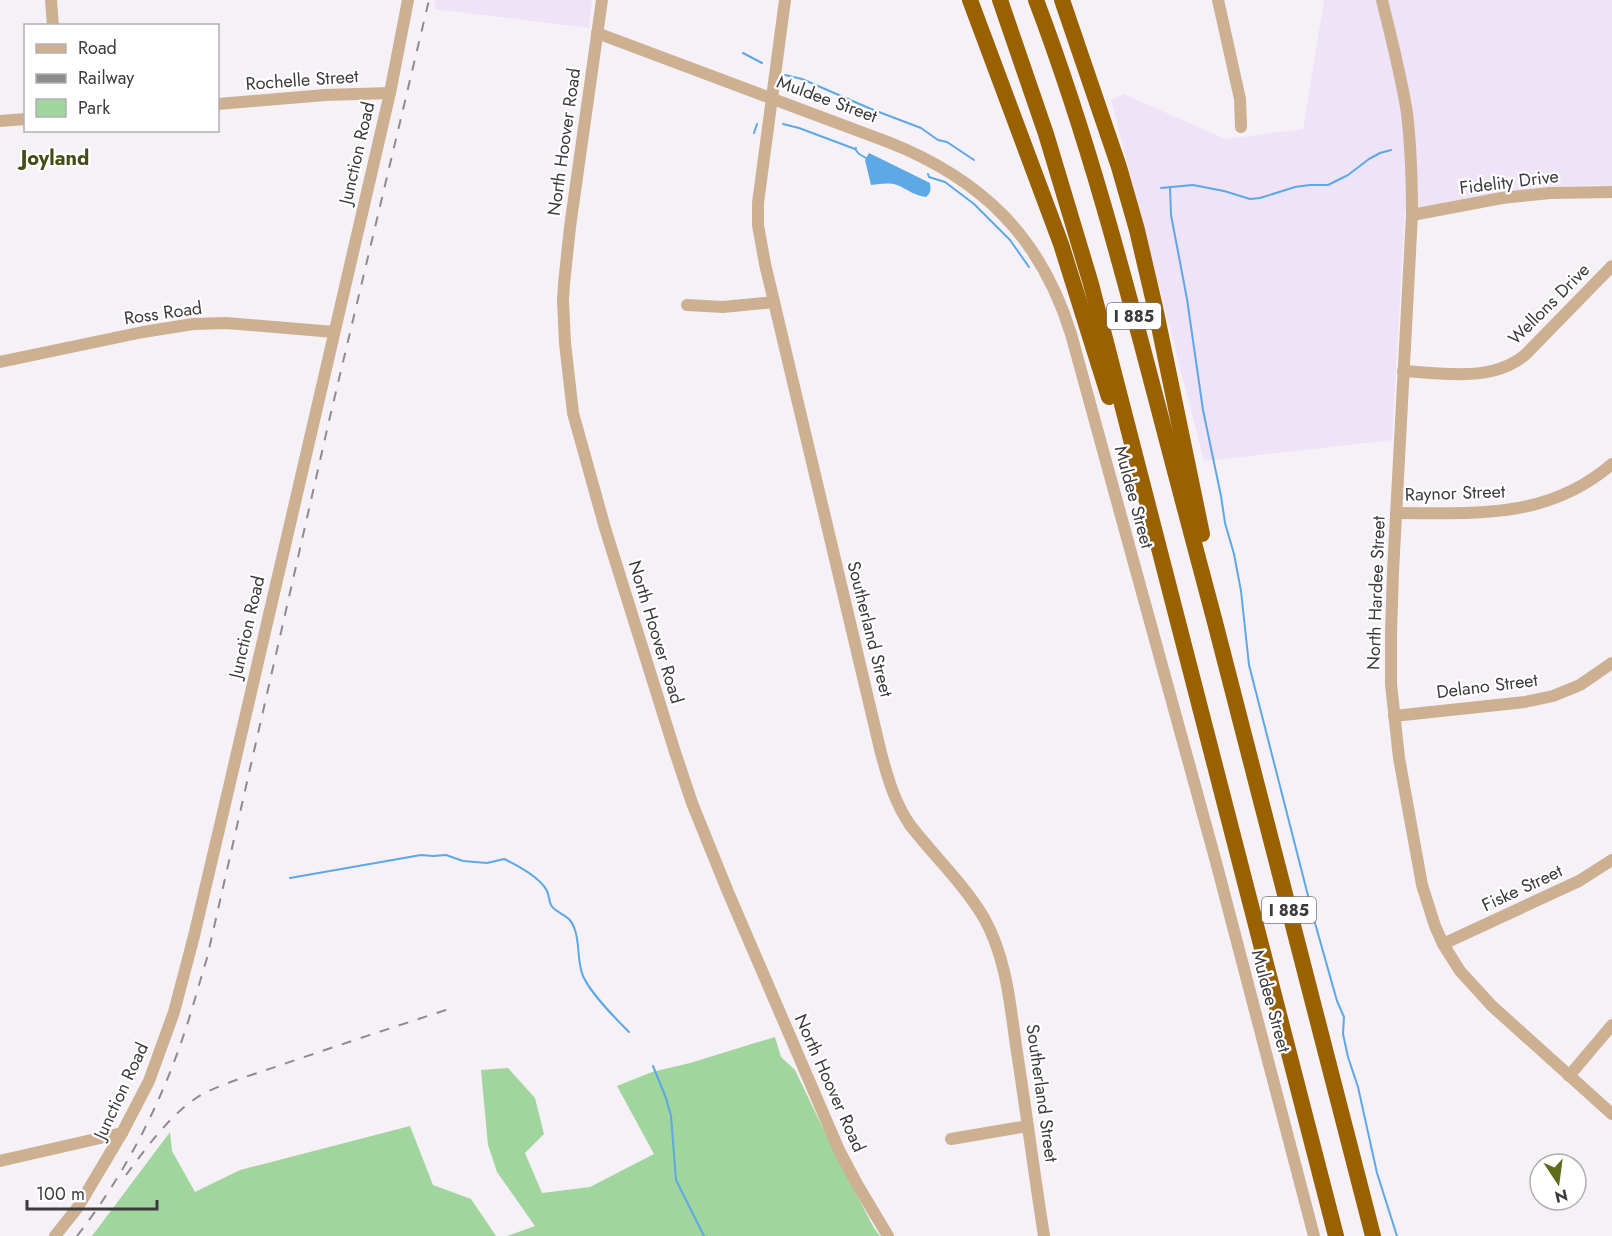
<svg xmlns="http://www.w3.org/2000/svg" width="1612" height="1236" font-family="Jost,sans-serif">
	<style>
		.commercial { fill: #efe3f8 }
		.green { fill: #a0d59d }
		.water { fill: #5da8e6 }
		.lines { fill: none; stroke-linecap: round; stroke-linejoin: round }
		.stream { stroke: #5da8e6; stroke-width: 2 }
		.minor { stroke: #ccb091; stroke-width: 12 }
		.highway { stroke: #9a6100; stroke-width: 16 }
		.rail { stroke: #8e8b8f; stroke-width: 2; stroke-dasharray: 10 10; stroke-linecap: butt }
		.labels { text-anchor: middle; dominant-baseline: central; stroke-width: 4.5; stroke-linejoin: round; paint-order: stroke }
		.shield { fill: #fff; stroke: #767577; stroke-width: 1.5 }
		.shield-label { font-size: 16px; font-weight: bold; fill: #3c3a3d }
		.street-label { font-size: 18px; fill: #3c3a3d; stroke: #fff }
		.neighbourhood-label { font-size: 20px; font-weight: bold; fill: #424e16; stroke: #fff }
	</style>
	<rect width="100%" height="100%" fill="#f5f1f7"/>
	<!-- commercial -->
	<g class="commercial">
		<path d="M436 0H592L589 28 434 9Z"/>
		<path d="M1324 0H1612V187L1596 185 1547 187 1405 213 1392 440 1204 461 1111 100 1123 94 1226 139 1303 129Z"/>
	</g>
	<!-- green -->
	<g class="green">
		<path d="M775 1037 781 1057 795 1070 834 1151 874 1228 880 1236H507L535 1226 497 1172 488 1145 481 1070 508 1068 535 1098 544 1134 525 1153 542 1193 590 1187 654 1154 617 1086 652 1072 690 1063Z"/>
		<path d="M410 1126 433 1185 471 1199 496 1236H92L170 1132 172 1151 195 1192 240 1170Z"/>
	</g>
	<!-- water -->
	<path class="water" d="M869 153 930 183C931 189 931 193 926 197 915 196 907 189 897 185 889 182 880 184 871 185L865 160Z"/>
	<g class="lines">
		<!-- stream -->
		<g class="stream">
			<path d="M743 53 762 63"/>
			<path d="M785 75 802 79 871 109 921 128 938 140 947 142 974 160"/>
			<path d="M783 124 799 128 855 149 856 148"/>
			<path d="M754 133 757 124"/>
			<path d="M855 149 859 154 866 158"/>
			<path d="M928 174 929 177 945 182 974 204 1010 240 1029 267"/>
			<path d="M1170 187 1171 215 1187 299 1203 410 1221 496 1225 523 1234 554 1241 591 1249 665 1315 923 1337 1001 1344 1017 1343 1034 1348 1057 1358 1087 1377 1173 1397 1236"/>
			<path d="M1161 188 1193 185 1224 191 1250 199 1260 198 1295 187 1310 185H1328L1348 175 1369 159 1380 153 1391 150"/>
			<path d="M290 878 421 855 433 856 446 855 463 861 487 863 504 859C517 865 541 878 547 891 549 895 549 901 551 905 557 915 570 913 575 930 580 945 577 962 583 976 591 994 615 1018 629 1032"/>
			<path d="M653 1066 666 1098 671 1116 676 1180 704 1236"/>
		</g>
		<!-- minor -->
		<g class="minor">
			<path d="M51 0 53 26"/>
			<path d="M602 0 570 227 564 284 563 300 565 343 573 413 605 528 675 752 692 803 728 892 839 1150 857 1184 888 1236"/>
			<path d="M785 0 758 203V225L765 264 881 753C888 779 895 803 910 825 934 856 964 884 984 918 1006 957 1010 1003 1016 1046 1026 1109 1034 1173 1044 1236"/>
			<path d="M1218 0 1240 99 1241 127"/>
			<path d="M1382 0C1391 37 1401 75 1407 113 1411 147 1412 181 1412 215L1393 572 1391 633V684L1399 758 1422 885 1435 926 1443 944 1460 971 1492 1006 1612 1114"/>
			<path d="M597 33 888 142C982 179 1041 237 1071 334L1216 862 1314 1236"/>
			<path d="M218 104 325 95 390 93"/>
			<path d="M0 121 26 119"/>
			<path d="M1412 215 1502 198 1550 193 1612 192"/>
			<path d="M687 305 723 307 774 302"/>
			<path d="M0 362 143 332 193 324 226 323 334 332"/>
			<path d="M1403 371C1444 373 1493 383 1526 354L1612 266"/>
			<path d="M1396 513C1475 513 1547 520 1612 464"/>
			<path d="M1394 716 1525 702 1553 696 1580 685 1612 663"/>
			<path d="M1443 944 1579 881 1612 860"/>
			<path d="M1569 1076 1612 1025"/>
			<path d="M951 1139 1028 1126"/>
			<path d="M0 1161 122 1133"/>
			<path d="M55 1236 78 1207 122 1133 149 1081 174 1012 194 936 229 787 390 93 408 0"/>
		</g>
		<!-- highway -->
		<g class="highway">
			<path d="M970 0 1061 244 1109 397"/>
			<path d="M1000 0 1046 134 1091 284 1336 1236"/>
			<path d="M1036 0C1097 161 1137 328 1181 494 1247 741 1310 989 1373 1236"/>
			<path d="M1062 0 1119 167 1137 230 1155 307 1202 534"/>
		</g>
		<!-- rail -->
		<g class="rail">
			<path d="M126 1175C147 1147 171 1113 201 1095 225 1082 253 1075 278 1066 336 1046 394 1027 452 1008"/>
			<path d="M77 1236C123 1177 159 1108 183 1037 192 1011 199 984 207 958L329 421 429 0"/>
		</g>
	</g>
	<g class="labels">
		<!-- shield labels -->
		<g class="shield">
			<rect x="1107" y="303" width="54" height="26" rx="4.5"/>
			<rect x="1262" y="897" width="54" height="26" rx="4.5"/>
		</g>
		<g class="shield-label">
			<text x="1134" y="316">I 885</text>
			<text x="1289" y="910">I 885</text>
		</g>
		<!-- street labels -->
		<g class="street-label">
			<text transform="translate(302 80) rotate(-4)">Rochelle Street</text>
			<text transform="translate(827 99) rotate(20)">Muldee Street</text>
			<text transform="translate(564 142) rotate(-82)">North Hoover Road</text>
			<text transform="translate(357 153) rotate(-77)">Junction Road</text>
			<text transform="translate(1509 182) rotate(-7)">Fidelity Drive</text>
			<text transform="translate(1549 304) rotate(-45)">Wellons Drive</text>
			<text transform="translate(163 313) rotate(-8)">Ross Road</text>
			<text transform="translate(1455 493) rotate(-2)">Raynor Street</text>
			<text transform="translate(1134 497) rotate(75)">Muldee Street</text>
			<text transform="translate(1376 593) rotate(-88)">North Hardee Street</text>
			<text transform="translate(247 627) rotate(-77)">Junction Road</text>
			<text transform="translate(870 629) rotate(76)">Southerland Street</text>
			<text transform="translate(656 632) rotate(73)">North Hoover Road</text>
			<text transform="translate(1487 686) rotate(-7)">Delano Street</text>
			<text transform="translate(1522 888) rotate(-25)">Fiske Street</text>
			<text transform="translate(1271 1001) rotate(75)">Muldee Street</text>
			<text transform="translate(830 1083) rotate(66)">North Hoover Road</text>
			<text transform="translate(121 1091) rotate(-65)">Junction Road</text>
			<text transform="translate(1042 1093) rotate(82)">Southerland Street</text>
		</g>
		<!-- neighbourhood labels -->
		<g class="neighbourhood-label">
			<text x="55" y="158">Joyland</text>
		</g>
	</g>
	<!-- legend -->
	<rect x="24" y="24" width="195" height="108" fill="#ffffff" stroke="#b1b0b1" stroke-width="1.5"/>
	<rect x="36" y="44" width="30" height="9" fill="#ccb091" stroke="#b1b0b1" stroke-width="1.5"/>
	<text x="78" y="54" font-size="18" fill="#3c3a3d">Road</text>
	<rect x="36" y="74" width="30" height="9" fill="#8e8b8f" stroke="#b1b0b1" stroke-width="1.5"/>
	<text x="78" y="84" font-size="18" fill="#3c3a3d">Railway</text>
	<rect x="36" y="99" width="30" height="18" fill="#a0d59d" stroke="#b1b0b1" stroke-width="1.5"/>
	<text x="78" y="114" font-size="18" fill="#3c3a3d">Park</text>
	<!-- north arrow -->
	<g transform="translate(1558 1182) rotate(167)"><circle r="28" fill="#ffffff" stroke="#b1b0b1" stroke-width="1.5"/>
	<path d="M0-4.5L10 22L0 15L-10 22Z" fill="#5d6d19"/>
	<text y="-9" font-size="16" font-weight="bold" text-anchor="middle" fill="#3c3a3d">N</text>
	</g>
	<!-- scale -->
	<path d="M27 1200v9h130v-9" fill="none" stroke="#3c3a3d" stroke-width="3"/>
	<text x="36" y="1200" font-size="18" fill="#3c3a3d" stroke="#ffffff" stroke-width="4.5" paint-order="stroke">100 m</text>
</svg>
